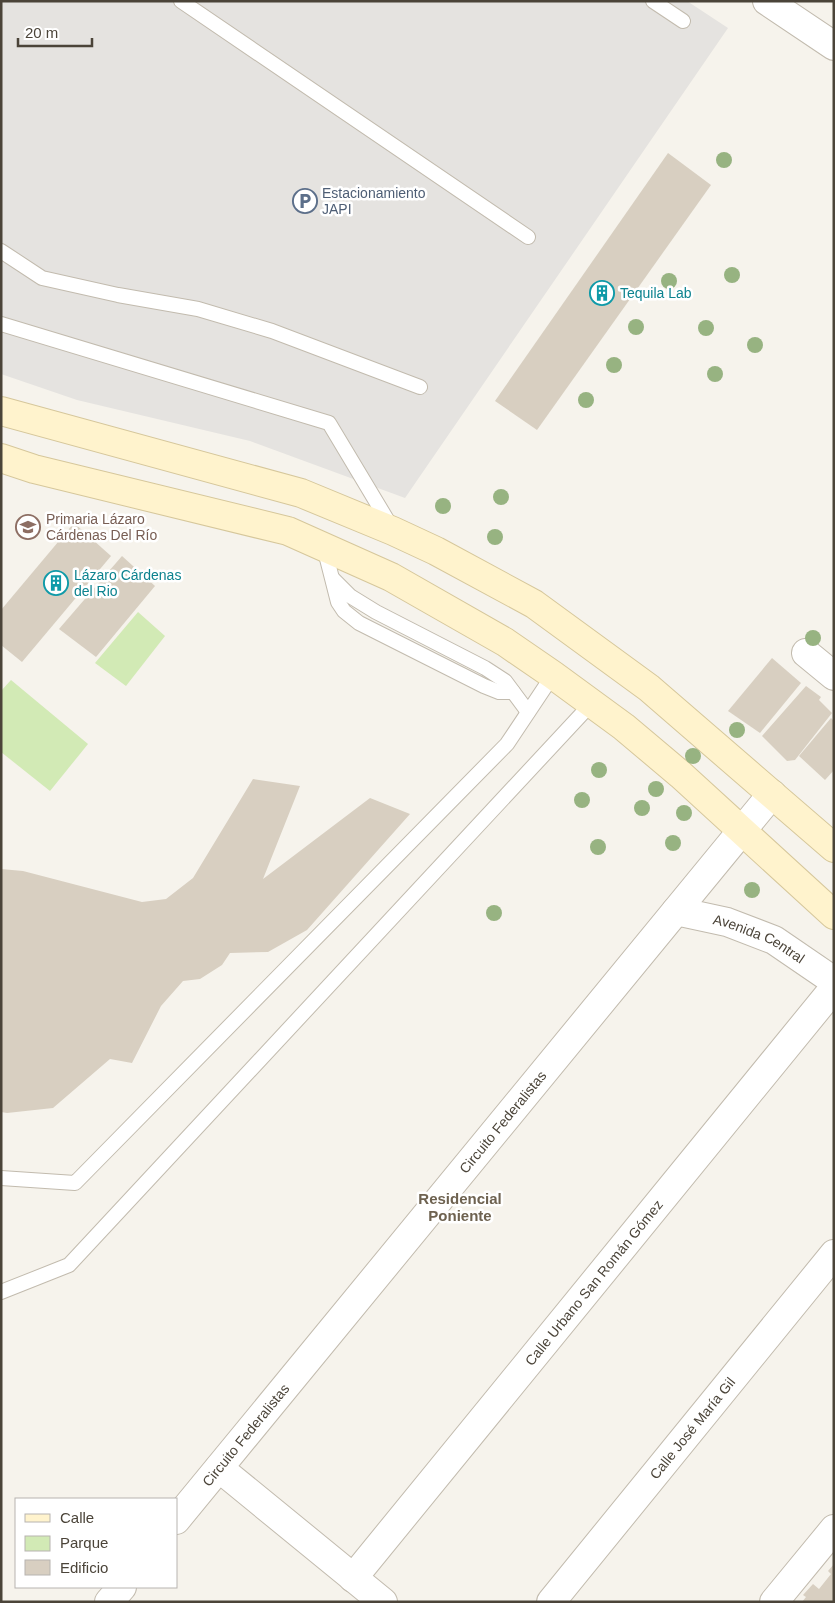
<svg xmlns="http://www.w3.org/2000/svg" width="835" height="1603" font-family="Helvetica,sans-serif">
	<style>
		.green { fill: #d2eab5 }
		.parking { fill: #e5e3e0 }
		.building { fill: #d8cfc1 }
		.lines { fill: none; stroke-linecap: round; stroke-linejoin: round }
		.lane-casing { stroke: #c2bbae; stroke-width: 16 }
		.street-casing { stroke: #c2bbae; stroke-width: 30 }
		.secondary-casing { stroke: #d6c79b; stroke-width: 30 }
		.lane { stroke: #fff; stroke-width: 14 }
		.street { stroke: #fff; stroke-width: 28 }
		.secondary { stroke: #fff3cd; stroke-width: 28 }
		.tree { fill: #97b381 }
		.labels { text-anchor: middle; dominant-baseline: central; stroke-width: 5; stroke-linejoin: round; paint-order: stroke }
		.service-label { font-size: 14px; fill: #4e5e75; stroke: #fff; text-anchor: start }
		.culture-label { font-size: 14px; fill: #0d838f; stroke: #fff; text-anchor: start }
		.education-label { font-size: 14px; fill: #785e54; stroke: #fff; text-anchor: start }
		.street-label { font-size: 14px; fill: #4b4439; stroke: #fff }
		.neighbourhood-label { font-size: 15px; font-weight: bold; fill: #6e6250; stroke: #fff }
	</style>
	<rect width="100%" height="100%" fill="#f6f3ec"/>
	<!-- green -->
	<g class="green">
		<path d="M138 612 165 636 126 686 95 663Z"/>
		<path d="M11 680 88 744 50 791 1 752V691Z"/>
	</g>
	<!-- parking -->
	<path class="parking" d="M1 1H687L728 28 405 498 250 441 77 400 1 374Z"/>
	<!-- building -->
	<g class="building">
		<path d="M668 153 711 185 537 430 495 401Z"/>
		<path d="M74 523 111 556 22 662 1 645V610Z"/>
		<path d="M122 556 155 586 96 657 59 629Z"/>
		<path d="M772 658 801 683 760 733 728 711Z"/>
		<path d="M806 686 821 697 819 700 832 713 795 760 787 761 762 736Z"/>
		<path d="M831 718 834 721V770L825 780 799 756Z"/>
		<path d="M253 779 300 786 263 879 370 798 410 814 307 930 268 952 230 953 222 965 200 979 183 981 161 1006 132 1063 110 1059 53 1108 7 1113 1 1112V869L23 871 142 902 166 899 193 878Z"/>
		<path d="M834 1564V1602H802L806 1597 803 1595 813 1584 819 1589 831 1574 828 1571Z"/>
	</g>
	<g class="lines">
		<defs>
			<g id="lane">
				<path d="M181 1 528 237"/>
				<path d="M653 1 683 21"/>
				<path d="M1 251 42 278 118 295 198 309 272 331 420 387"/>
				<path d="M1 324 329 423 392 528"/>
				<path d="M324 547 338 602 344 611 359 623 484 686 499 692H513"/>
				<path d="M333 579 350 596 376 612 485 668 505 681 528 712"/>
				<path d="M1 1178 75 1183 507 744 553 675"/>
				<path d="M1 1292 69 1265 592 703"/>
			</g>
			<g id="street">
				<path d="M767 1 834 46"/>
				<path d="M806 653 834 676"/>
				<path id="s1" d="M676 911 727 922 774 940 834 981"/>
				<path d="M219 1468 383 1602"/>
				<path id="s2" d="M176 1520 772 794"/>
				<path id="s3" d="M353 1578 834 988"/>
				<path d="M109 1602 122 1587"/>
				<path id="s4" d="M551 1602 834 1254"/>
				<path d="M774 1602 834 1529"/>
			</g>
			<g id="secondary">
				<path d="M1 411 301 493 393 531 436 551 534 604 649 688 834 848"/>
				<path d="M1 458 34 469 288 531 391 577 505 642 553 675 624 727 681 775 834 915"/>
			</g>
		</defs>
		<!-- lane casing -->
		<use href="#lane" class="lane-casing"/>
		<!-- street casing -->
		<use href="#street" class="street-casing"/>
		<!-- secondary casing -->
		<use href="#secondary" class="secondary-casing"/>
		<!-- lane -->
		<use href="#lane" class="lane"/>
		<!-- street -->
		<use href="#street" class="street"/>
		<!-- secondary -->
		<use href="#secondary" class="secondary"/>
	</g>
	<!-- trees -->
	<g class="tree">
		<circle cx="724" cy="160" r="8"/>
		<circle cx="732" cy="275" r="8"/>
		<circle cx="669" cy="281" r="8"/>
		<circle cx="636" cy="327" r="8"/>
		<circle cx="706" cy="328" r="8"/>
		<circle cx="755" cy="345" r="8"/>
		<circle cx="614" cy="365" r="8"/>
		<circle cx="715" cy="374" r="8"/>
		<circle cx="586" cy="400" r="8"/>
		<circle cx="501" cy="497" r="8"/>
		<circle cx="443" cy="506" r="8"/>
		<circle cx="495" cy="537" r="8"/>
		<circle cx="813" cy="638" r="8"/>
		<circle cx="737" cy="730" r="8"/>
		<circle cx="693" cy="756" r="8"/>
		<circle cx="599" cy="770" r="8"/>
		<circle cx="656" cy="789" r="8"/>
		<circle cx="582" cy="800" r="8"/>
		<circle cx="642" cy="808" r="8"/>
		<circle cx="684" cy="813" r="8"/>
		<circle cx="673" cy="843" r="8"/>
		<circle cx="598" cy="847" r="8"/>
		<circle cx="752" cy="890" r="8"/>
		<circle cx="494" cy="913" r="8"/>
	</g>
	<!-- icons -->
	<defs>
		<symbol id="parking-ring" viewBox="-11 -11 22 22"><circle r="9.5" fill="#fff" stroke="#5c6f8a" stroke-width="1.5"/><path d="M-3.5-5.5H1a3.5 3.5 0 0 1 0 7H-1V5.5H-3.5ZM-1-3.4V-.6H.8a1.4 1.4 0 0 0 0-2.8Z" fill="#5c6f8a"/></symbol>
		<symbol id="building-ring" viewBox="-11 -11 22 22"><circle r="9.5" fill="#fff" stroke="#0f9aa8" stroke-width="1.5"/><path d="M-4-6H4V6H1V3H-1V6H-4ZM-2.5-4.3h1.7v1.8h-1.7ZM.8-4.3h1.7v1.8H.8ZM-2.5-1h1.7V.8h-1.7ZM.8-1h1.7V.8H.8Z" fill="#0f9aa8"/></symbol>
		<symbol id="school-ring" viewBox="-11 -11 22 22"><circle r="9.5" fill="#fff" stroke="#8d6e63" stroke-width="1.5"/><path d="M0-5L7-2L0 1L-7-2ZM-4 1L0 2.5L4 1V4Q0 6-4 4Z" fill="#8d6e63"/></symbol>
	</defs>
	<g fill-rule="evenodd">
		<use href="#parking-ring" x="291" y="187" width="28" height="28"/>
		<use href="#building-ring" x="588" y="279" width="28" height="28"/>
		<use href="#school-ring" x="14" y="513" width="28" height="28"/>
		<use href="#building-ring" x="42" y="569" width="28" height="28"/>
	</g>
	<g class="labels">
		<!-- service labels -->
		<g class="service-label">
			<text x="322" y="193">Estacionamiento<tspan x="322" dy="16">JAPI</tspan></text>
		</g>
		<!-- culture labels -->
		<g class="culture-label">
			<text x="620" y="293">Tequila Lab</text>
			<text x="74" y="575">Lázaro Cárdenas<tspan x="74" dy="16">del Rio</tspan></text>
		</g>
		<!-- education labels -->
		<g class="education-label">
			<text x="46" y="519">Primaria Lázaro<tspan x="46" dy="16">Cárdenas Del Río</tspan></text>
		</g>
		<!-- street labels -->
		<g class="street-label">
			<text stroke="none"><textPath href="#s1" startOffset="88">Avenida Central</textPath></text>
			<text stroke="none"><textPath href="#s2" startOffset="515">Circuito Federalistas</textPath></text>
			<text stroke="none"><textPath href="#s3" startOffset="381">Calle Urbano San Román Gómez</textPath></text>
			<text stroke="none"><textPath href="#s4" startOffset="224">Calle José María Gil</textPath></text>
			<text stroke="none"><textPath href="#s2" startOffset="110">Circuito Federalistas</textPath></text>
		</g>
		<!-- neighbourhood labels -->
		<g class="neighbourhood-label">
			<text x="460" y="1198">Residencial<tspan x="460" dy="17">Poniente</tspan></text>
		</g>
	</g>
	<!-- border -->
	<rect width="835" height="1603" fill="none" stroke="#4b4439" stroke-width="5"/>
	<!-- legend -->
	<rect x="15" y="1498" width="162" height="90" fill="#ffffff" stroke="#b7b4b0"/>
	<rect x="25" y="1514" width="25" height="8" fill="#fff3cd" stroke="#b7b4b0"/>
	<text x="60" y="1523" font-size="15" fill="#4b4439">Calle</text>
	<rect x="25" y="1536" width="25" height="15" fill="#d2eab5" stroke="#b7b4b0"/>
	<text x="60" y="1548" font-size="15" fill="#4b4439">Parque</text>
	<rect x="25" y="1560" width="25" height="15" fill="#d8cfc1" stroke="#b7b4b0"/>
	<text x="60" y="1573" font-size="15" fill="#4b4439">Edificio</text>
	<!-- scale -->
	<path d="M18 38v8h74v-8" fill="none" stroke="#4b4439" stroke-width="2.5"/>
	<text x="25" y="38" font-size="15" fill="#4b4439" stroke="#ffffff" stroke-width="4" paint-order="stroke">20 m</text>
</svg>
